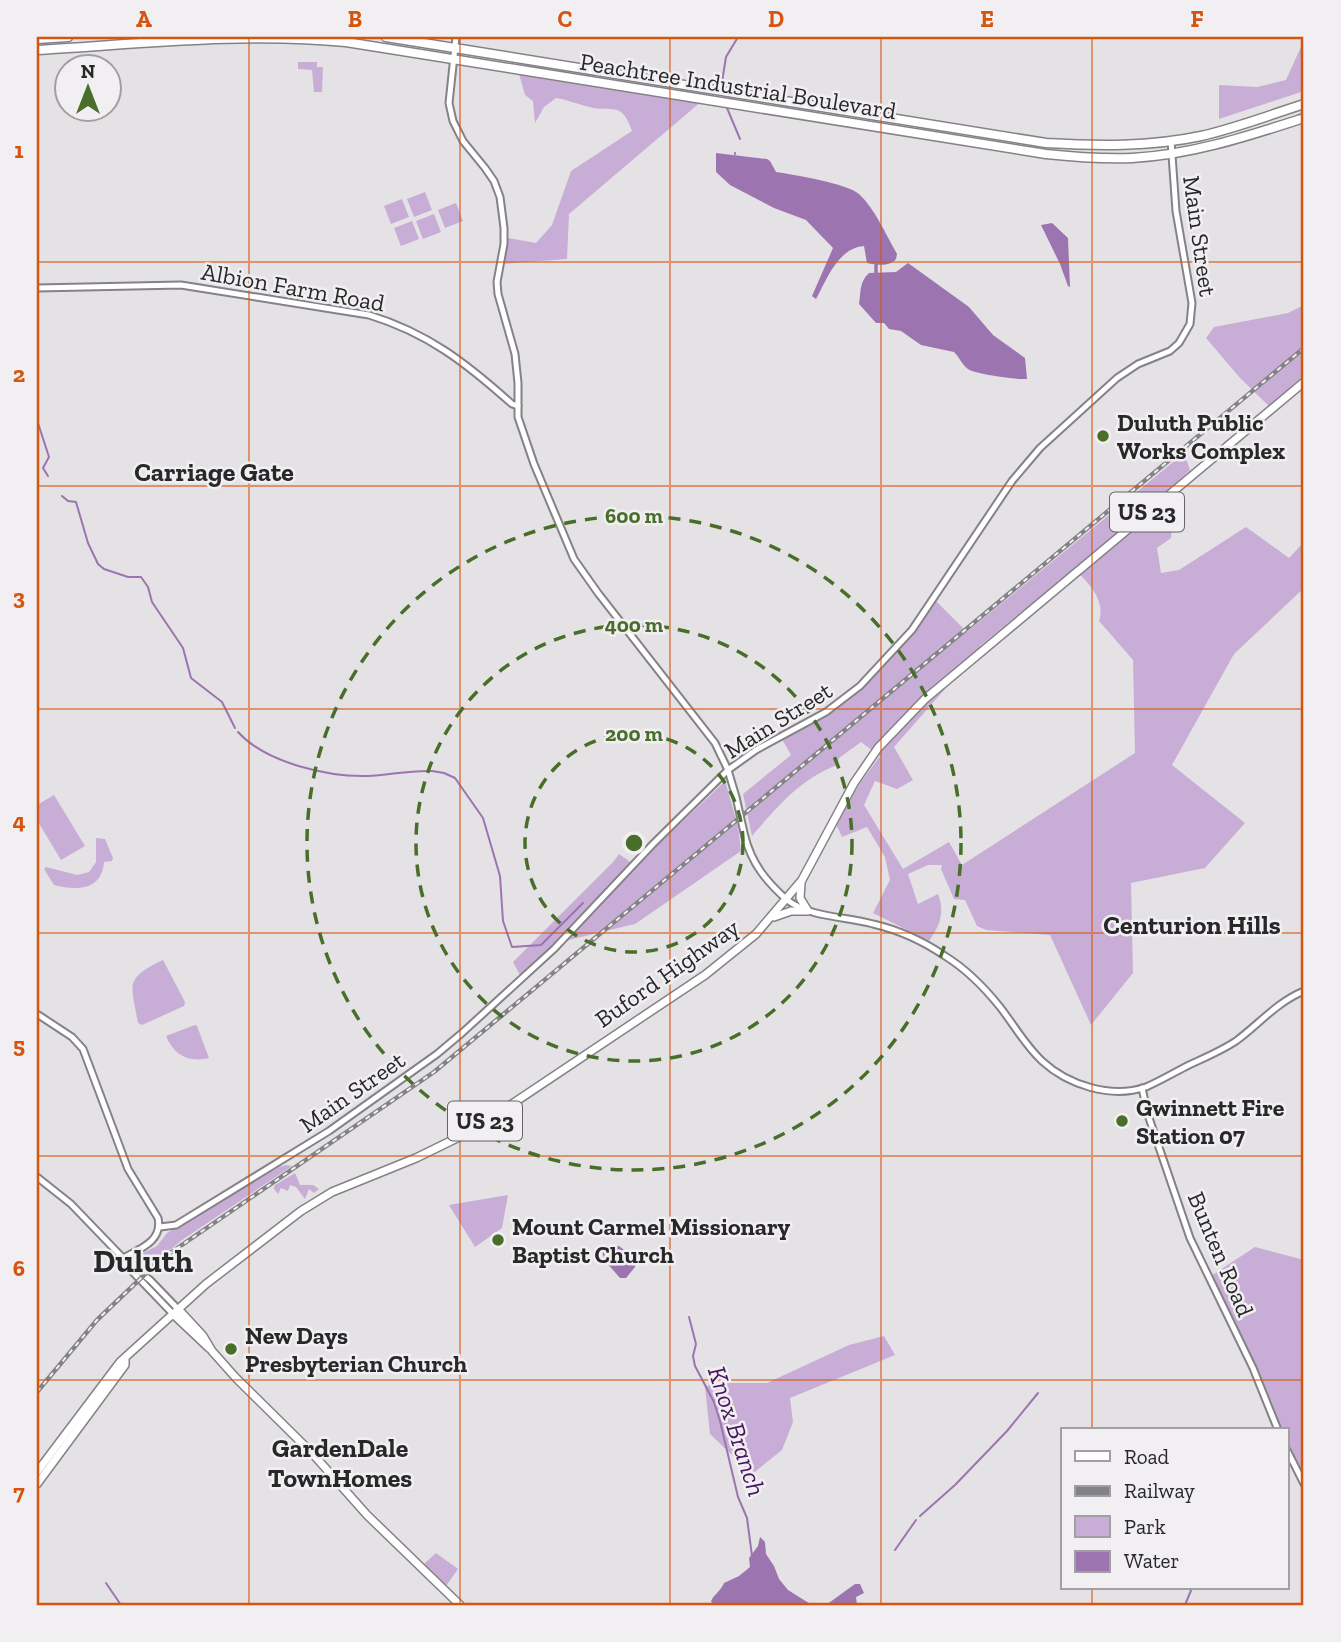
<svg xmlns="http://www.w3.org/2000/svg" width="1341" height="1642" font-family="'Zilla Slab',serif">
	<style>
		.green { fill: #c8aed6; fill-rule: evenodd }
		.water { fill: #9c75b0 }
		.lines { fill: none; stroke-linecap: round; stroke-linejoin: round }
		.stream { stroke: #9c75b0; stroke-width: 2 }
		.canal { stroke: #9c75b0; stroke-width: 3.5 }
		.tertiary-casing { stroke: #848286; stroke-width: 9 }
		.secondary-casing { stroke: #848286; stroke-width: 9 }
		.primary-casing { stroke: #848286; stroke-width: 10 }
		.trunk-casing { stroke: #848286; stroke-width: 11 }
		.tertiary { stroke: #fff; stroke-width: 5 }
		.secondary { stroke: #fff; stroke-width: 5 }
		.primary { stroke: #fff; stroke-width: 7 }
		.trunk { stroke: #fff; stroke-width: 8 }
		.rail-casing { stroke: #838284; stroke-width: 4.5 }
		.rail { stroke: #f1eff2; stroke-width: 2; stroke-dasharray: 5; stroke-linecap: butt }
		.tertiary-bridge-casing { stroke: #848286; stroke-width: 9; stroke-linecap: butt }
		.tertiary-bridge { stroke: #fff; stroke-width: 5 }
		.grid { fill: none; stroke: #d5540f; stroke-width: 2; stroke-opacity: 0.55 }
		.ring { fill: none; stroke: #486e29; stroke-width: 3.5; stroke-dasharray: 12 9 }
		.poi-dot { fill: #486e29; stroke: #f1eff2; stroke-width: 2.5 }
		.labels { text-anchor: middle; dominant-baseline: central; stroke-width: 5; stroke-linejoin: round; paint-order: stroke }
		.shield { fill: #f1eff2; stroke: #646465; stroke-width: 2 }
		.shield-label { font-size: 23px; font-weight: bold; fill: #282829 }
		.street-label { font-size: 24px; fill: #282829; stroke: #f1eff2 }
		.poi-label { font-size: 24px; font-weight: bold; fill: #282829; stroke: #f1eff2; text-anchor: start }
		.neighbourhood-label { font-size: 26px; font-weight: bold; fill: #282829; stroke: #f1eff2 }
		.water-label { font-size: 26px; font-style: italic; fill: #48165f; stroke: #f1eff2 }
		.district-label { font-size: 32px; font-weight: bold; fill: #282829; stroke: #f1eff2 }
		.centre { fill: #486e29; stroke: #f1eff2; stroke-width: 3.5 }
		.ring-label { font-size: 21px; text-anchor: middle; font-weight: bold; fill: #486e29; stroke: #f1eff2; stroke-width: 5; stroke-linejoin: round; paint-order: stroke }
		.neatline { fill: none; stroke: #d5540f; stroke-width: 2.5 }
		.grid-label { font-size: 23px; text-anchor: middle; font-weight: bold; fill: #d5540f }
	</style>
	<rect width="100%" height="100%" fill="#e4e2e5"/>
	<!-- green -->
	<g class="green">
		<path d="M1304 40V91L1219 119V85L1257 87 1286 80Z"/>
		<path d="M298 62H317V67H323L322 92H314L312 70 298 69Z"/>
		<path d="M516 63 709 95 569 214 567 259 502 264 508 238 536 243 552 225 571 171 632 131C621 100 613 113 589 107 577 104 568 100 556 98L544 107 535 123 533 101 525 95Z"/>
		<path d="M425 192 432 210 414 217 407 199Z"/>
		<path d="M402 199 409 217 391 224 384 206Z"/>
		<path d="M456 203 463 221 445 228 438 210Z"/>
		<path d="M434 214 441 232 423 239 416 221Z"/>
		<path d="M412 221 419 239 401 246 394 228Z"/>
		<path d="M1304 305V381L1272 409 1240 378 1206 338 1214 327 1288 313Z"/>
		<path d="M1184 453 1190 470 1147 509 1156 515 1172 506 1173 516 1171 538 1157 548 1161 573 1179 570 1246 527 1289 558 1304 542V588L1234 654 1172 765 1245 823 1205 868 1131 883 1133 973 1091 1025 1050 935 986 930 977 926 965 900 954 899 941 869 942 865H928L908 874 918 904 938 894C945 912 940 926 929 941L873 913 890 880 885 857 867 827 842 837 836 824 858 786 880 756 861 742 839 758 837 765C799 780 778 806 752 836L743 794 791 755 782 739C805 726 831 713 851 695 882 667 910 634 936 601L967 632ZM1074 569C1088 582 1106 600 1099 621L1133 660 1135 753 962 865 949 842 903 869 864 805 875 781 897 789 913 780 894 747 981 648 980 646Z"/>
		<path d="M725 781 738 826 741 851 635 924 564 941 521 977 513 962 614 861 619 854 636 866Z"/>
		<path d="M54 795 85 846 61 860 37 820V805Z"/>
		<path d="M96 838 105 839 113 858 112 861 104 862C102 890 78 891 54 885L44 869 46 867 77 875 89 872 96 862Z"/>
		<path d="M163 960 185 1002 184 1006 142 1025 138 1023C131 983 124 979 163 960Z"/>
		<path d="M195 1025 197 1026 209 1058C188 1063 174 1055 166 1036Z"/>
		<path d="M286 1165 292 1166 182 1240 146 1270 139 1263 141 1254 157 1246 167 1233 279 1167Z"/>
		<path d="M295 1173 300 1185H313L319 1189 314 1193 309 1189 305 1199 296 1187 290 1185 288 1191 281 1188 278 1194 274 1189 275 1185Z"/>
		<path d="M508 1195 502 1228 475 1247 449 1205Z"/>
		<path d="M1255 1247 1304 1260V1478L1287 1440V1430H1282L1211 1276Z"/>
		<path d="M884 1336 895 1355 790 1398 793 1422 782 1450 752 1474 710 1434 705 1387 712 1384 714 1389 724 1383H767L849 1345Z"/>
		<path d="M436 1553 458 1569 446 1586 424 1564Z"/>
	</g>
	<!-- water -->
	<g class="water">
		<path d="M716 153 767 159 770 161 776 172C791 174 849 184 859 194 875 209 886 235 897 254L896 259C890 267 877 265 867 263L864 246C838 248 827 279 816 299L812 296 833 248 806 220 774 208 730 185 716 172Z"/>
		<path d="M1052 223 1068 238 1070 287 1068 286 1060 264 1041 225Z"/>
		<path d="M908 263 969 307 993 335 1025 358 1027 379C1019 380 974 374 968 369 963 366 959 357 954 352L921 345 901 331 889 329 884 323H876L859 304C861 292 859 282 869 273L896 272Z"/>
		<path d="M605 1245 619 1246 636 1259 635 1267 626 1278H620L605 1261 602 1251Z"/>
		<path d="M760 1537 765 1542 766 1554 774 1566 779 1579 788 1590 812 1605H713L711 1601C715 1593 720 1592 724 1583L739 1576 750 1567 749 1558 758 1546Z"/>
		<path d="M855 1584H860L864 1593 856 1597 857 1605H826Z"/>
	</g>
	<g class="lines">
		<!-- stream -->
		<g class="stream">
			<path d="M722 82 726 57 738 37"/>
			<path d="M727 108 740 139"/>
			<path d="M735 153V154"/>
			<path d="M37 420 49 457 43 468 48 476"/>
			<path d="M62 496 68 501 76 502 88 543 98 564 104 569 128 577H141L148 587 152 602 183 648 191 678 222 702 235 728"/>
			<path d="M238 732C266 763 328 777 368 776 389 775 411 770 432 771L444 773 455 778 483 818 500 876 503 921 512 947 541 945 583 903"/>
			<path d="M689 1317 696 1344 693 1356 695 1366 714 1402 720 1421 738 1497 747 1518 752 1556"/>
			<path d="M920 1516 955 1485 1007 1431 1038 1393"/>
			<path d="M895 1550 916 1520"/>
			<path d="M106 1583 121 1605"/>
			<path d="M1185 1605 1192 1588"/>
		</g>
		<!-- canal -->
		<path class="canal" d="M876 273V265"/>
		<defs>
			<g id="tertiary">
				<path d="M456 37 449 103 453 121 463 141 485 168 494 181 500 197 504 228V244L497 282 498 294 515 354 518 383V417L534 464 574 559 598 593 715 743 728 770 736 797"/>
				<path d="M37 288 181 285 369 315C428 333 466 363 512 404L518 406"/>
				<path d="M745 837C752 864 766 881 787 900"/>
				<path d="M1142 1088 1148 1115 1190 1238 1253 1368 1278 1430"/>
				<path d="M37 1177 71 1204 123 1258"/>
				<path d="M160 1227 176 1225 329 1131 437 1054 462 1033 554 949 653 844 728 770 756 750 826 712 860 686 912 630 1012 481 1040 448 1117 378 1138 364 1170 351 1179 343 1190 324 1192 303 1176 211 1171 141"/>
				<path d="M1287 1450 1304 1484"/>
			</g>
			<g id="secondary">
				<path d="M787 900C812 918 843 916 873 924 899 930 923 941 945 956 966 969 984 987 1000 1007 1014 1025 1025 1045 1042 1061 1068 1085 1111 1099 1146 1087 1160 1081 1175 1072 1189 1065 1204 1058 1221 1051 1236 1041 1259 1024 1277 1002 1304 991"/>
				<path d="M37 1014 72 1037 83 1049 128 1169 158 1218C163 1241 140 1249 123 1258"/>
				<path d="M138 1250 136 1260 140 1269"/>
				<path d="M123 1258 125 1264 173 1314"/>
				<path d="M124 1259 150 1280 178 1309"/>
			</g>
			<g id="primary">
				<path d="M774 917 791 911H808L800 898 801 883"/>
				<path d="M178 1309 203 1336 212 1351 236 1378 312 1453 367 1515 460 1605"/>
				<path d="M173 1314 209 1348"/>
				<path d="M37 1472 120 1362 206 1284 301 1211 332 1192 416 1158 459 1137 497 1114 705 975 756 934 802 880 854 783 878 748 925 699 1304 382"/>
				<path d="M37 1484 125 1365V1360"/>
			</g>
			<g id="trunk">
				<path d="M386 37 1046 143C1098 146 1149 147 1201 136 1236 128 1270 115 1304 104"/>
				<path d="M37 39 68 37"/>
				<path d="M37 50C139 44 244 32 346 42L1046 154C1074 157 1103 159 1132 158 1191 155 1248 136 1304 118"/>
			</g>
		</defs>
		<!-- tertiary casing -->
		<use href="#tertiary" class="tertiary-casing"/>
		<!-- secondary casing -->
		<use href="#secondary" class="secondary-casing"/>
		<!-- primary casing -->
		<use href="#primary" class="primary-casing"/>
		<!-- trunk casing -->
		<use href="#trunk" class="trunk-casing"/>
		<!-- tertiary -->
		<use href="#tertiary" class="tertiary"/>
		<!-- secondary -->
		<use href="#secondary" class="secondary"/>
		<!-- primary -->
		<use href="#primary" class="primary"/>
		<!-- trunk -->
		<use href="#trunk" class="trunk"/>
		<defs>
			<path id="rail" d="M37 1392 97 1320 160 1260 434 1072 1304 348"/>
		</defs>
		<!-- rail casing -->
		<use href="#rail" class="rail-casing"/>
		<!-- rail -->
		<use href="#rail" class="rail"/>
		<defs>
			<path id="tertiary-bridge" d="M736 797 745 837"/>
		</defs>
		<!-- tertiary-bridge casing -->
		<use href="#tertiary-bridge" class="tertiary-bridge-casing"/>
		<!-- tertiary-bridge -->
		<use href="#tertiary-bridge" class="tertiary-bridge"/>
	</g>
	<!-- grid -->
	<path class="grid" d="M249 37V1605M460 37V1605M670 37V1605M881 37V1605M1092 37V1430M37 262H1304M37 486H1304M37 709H1304M37 933H1304M37 1156H1304M37 1380H1304M1092 1588V1605"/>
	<!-- distance rings -->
	<g class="ring">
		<circle cx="634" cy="843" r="109"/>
		<circle cx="634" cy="843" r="218"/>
		<circle cx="634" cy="843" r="327"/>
	</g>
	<!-- markers -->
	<g class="poi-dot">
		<circle cx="1103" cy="436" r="7"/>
		<circle cx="1122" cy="1121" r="7"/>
		<circle cx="498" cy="1240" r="7"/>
		<circle cx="231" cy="1349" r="7"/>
	</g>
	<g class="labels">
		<!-- shield labels -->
		<g class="shield">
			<rect x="1110" y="492.5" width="74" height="39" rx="5"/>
			<rect x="448" y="1101.5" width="74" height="39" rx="5"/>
		</g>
		<g class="shield-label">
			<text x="1147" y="512">US 23</text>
			<text x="485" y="1121">US 23</text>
		</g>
		<!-- street labels -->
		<g class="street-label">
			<text transform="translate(738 86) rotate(9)">Peachtree Industrial Boulevard</text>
			<text transform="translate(1200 236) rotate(82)">Main Street</text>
			<text transform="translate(293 287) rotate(10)">Albion Farm Road</text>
			<text transform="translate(778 720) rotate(-32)">Main Street</text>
			<text transform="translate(667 973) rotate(-35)">Buford Highway</text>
			<text transform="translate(352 1092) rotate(-35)">Main Street</text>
			<text transform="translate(1221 1254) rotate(67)">Bunten Road</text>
		</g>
		<!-- poi labels -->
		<g class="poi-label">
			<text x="1117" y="422">Duluth Public<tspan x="1117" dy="28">Works Complex</tspan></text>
			<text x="1136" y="1107">Gwinnett Fire<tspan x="1136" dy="28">Station 07</tspan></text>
			<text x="512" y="1226">Mount Carmel Missionary<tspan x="512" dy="28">Baptist Church</tspan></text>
			<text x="245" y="1335">New Days<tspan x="245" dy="28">Presbyterian Church</tspan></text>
		</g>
		<!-- neighbourhood labels -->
		<g class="neighbourhood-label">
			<text x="214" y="472">Carriage Gate</text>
			<text x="1192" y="925">Centurion Hills</text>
			<text x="340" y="1448">GardenDale<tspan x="340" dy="30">TownHomes</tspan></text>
		</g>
		<!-- water labels -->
		<g class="water-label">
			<text transform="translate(737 1431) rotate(72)">Knox Branch</text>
		</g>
		<!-- district labels -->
		<g class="district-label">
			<text x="143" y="1261">Duluth</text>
		</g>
	</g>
	<circle cx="634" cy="843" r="10" class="centre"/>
	<g class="ring-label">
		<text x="634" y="523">600 m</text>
		<text x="634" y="632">400 m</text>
		<text x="634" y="741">200 m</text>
	</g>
	<!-- border -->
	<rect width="1341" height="1642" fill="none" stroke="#f1eff2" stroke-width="77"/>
	<!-- legend -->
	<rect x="1061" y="1428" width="228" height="161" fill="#f1eff2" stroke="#a19fa2" stroke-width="2"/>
	<rect x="1075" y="1451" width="35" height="10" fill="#ffffff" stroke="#a19fa2" stroke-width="2"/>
	<text x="1124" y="1464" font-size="21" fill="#282829">Road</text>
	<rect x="1075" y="1486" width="35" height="10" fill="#838284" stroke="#a19fa2" stroke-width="2"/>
	<text x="1124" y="1498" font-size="21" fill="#282829">Railway</text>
	<rect x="1075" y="1516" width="35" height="21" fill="#c8aed6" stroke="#a19fa2" stroke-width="2"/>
	<text x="1124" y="1534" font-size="21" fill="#282829">Park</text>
	<rect x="1075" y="1551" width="35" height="21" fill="#9c75b0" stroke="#a19fa2" stroke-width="2"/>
	<text x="1124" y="1568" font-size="21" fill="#282829">Water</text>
	<!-- north arrow -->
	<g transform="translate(88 88)"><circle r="33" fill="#f1eff2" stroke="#a19fa2" stroke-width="2"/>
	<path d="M0-5L12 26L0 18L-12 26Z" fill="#486e29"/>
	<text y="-10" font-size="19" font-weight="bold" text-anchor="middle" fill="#282829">N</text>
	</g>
	<rect x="38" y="38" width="1264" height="1566" class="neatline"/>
	<g class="grid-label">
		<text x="144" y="27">A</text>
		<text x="355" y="27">B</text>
		<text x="565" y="27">C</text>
		<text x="776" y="27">D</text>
		<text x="987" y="27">E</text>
		<text x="1197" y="27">F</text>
		<text x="19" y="158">1</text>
		<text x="19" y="382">2</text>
		<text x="19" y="605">3</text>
		<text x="19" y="829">4</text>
		<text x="19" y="1053">5</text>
		<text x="19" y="1276">6</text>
		<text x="19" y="1500">7</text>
	</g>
</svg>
